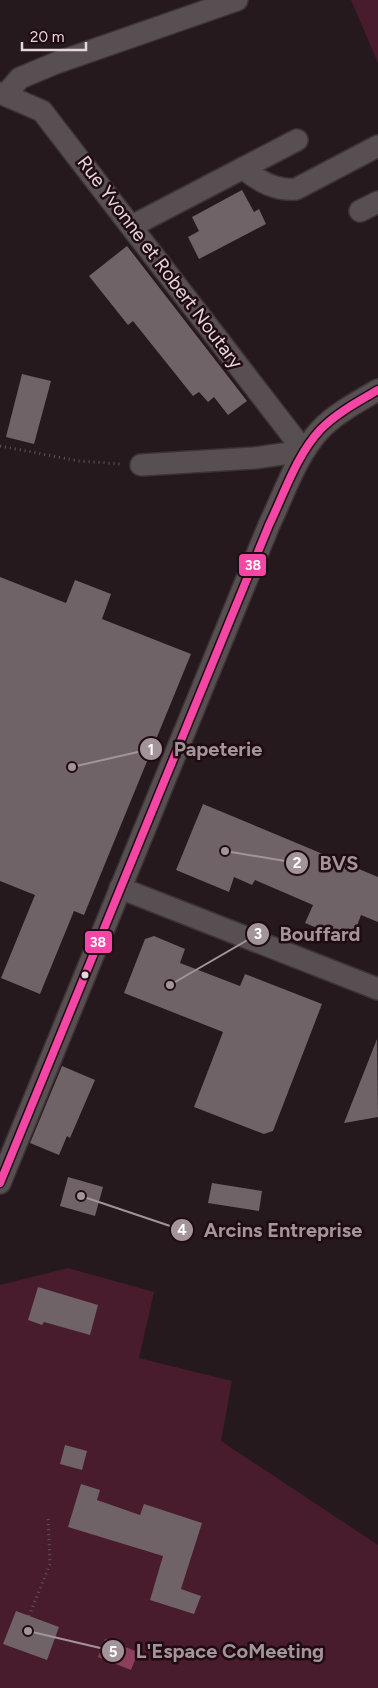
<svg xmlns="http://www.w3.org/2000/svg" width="378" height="1688" font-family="Figtree,sans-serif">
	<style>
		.green { fill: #481b2d }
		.water { fill: #8b3f5c }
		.building { fill: #6f6367 }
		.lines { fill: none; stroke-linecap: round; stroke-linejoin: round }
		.minor-casing { stroke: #3c3335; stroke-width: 24 }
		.path { stroke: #5f5558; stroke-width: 3; stroke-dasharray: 1 4; stroke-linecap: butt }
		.minor { stroke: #584f52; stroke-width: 21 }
		.bus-1-casing { stroke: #200b13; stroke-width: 11 }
		.bus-1 { stroke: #f346a5; stroke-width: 8 }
		.bus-dot { fill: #e6d6db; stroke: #200b13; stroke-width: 2 }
		.labels { text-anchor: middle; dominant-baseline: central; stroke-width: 5; stroke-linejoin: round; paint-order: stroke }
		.street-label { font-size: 19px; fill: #e6d6db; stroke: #200b13 }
		.leader { fill: none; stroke: #a29498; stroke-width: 2 }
		.callout-dot { fill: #a29498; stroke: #200b13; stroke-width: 2 }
		.mark-label { font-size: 15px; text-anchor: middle; font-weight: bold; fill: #fff }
		.callout-label { font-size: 20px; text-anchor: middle; font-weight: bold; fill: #a29498; stroke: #200b13; stroke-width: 5; stroke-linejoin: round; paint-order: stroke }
		.line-badge { stroke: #200b13; stroke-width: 2 }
		.badge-label { font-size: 14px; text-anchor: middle; font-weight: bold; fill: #fff }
	</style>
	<rect width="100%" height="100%" fill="#25191d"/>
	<!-- green -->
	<g class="green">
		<path d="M351 0H378V63Z"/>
		<path d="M68 1268 154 1292 139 1358 232 1381 221 1441 378 1545V1688H0V1285Z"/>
	</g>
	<!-- water -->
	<path class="water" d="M105 1639 138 1652 131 1670 98 1657Z"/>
	<!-- building -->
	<g class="building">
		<path d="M242 190 254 212 259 209 266 224 199 259 188 237 199 231 192 217Z"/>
		<path d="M127 246 247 401 228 415 214 397 208 402 199 392 193 396 133 321 128 325 89 276Z"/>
		<path d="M22 374 51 381 34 444 6 437Z"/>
		<path d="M0 577 66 603 75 580 111 594 102 619 191 654 84 915 74 911 40 994 1 978 35 895 0 881Z"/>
		<path d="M203 804 378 877V922L361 915 351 942 305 923 313 905 255 880 252 885 234 877 229 892 176 870Z"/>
		<path d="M154 936 185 949 180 963 240 986 245 974 322 1004 273 1131 264 1134 194 1107 223 1032 124 993 145 939Z"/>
		<path d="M377 1039 378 1117 344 1123Z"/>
		<path d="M62 1066 95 1080 70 1138 67 1136 59 1155 30 1143Z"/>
		<path d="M68 1177 103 1187 95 1216 60 1206Z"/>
		<path d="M212 1183 262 1191 259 1211 208 1203Z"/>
		<path d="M38 1287 98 1305 90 1335 44 1322 42 1325 28 1320Z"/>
		<path d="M65 1445 87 1451 82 1470 60 1464Z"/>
		<path d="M81 1484 100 1490 97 1500 140 1515 144 1504 202 1523 181 1589 201 1596 194 1614 150 1600 163 1556 68 1527Z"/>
		<path d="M16 1611 59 1627 47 1660 3 1644Z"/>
	</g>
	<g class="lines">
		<defs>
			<g id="minor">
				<path d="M0 93 42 111 304 451 254 458 141 465"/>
				<path d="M6 94 20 78 56 63 237 0"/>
				<path d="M243 168C258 181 276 191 296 189L378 146"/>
				<path d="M360 211 378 202"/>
				<path d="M132 226 297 140"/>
				<path d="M120 888 378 989"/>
				<path d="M0 1183 269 525C284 494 296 456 320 430 335 414 359 401 378 390"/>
			</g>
		</defs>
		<!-- minor casing -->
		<use href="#minor" class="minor-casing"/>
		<!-- path -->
		<g class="path">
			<path d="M0 446 79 461 120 464"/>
			<path d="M29 1616 50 1564 48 1518"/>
		</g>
		<!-- minor -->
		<use href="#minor" class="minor"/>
		<defs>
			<path id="bus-1" d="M0 1183 269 525C284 494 296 456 320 430 335 414 359 401 378 390"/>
		</defs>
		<!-- bus-1 casing -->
		<use href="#bus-1" class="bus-1-casing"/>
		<!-- bus-1 -->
		<use href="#bus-1" class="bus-1"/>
	</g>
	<!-- markers -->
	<circle class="bus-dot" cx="85" cy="975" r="4.5"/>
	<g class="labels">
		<!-- street labels -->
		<g class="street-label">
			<text transform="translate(160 262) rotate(53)">Rue Yvonne et Robert Noutary</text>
		</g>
	</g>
	<!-- callouts -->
	<path class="leader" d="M72 767L151 749M225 851L297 863M170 985L258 934M81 1196L182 1230M28 1631L113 1651"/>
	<g class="callout-dot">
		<circle cx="72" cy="767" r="5"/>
		<circle cx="225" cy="851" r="5"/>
		<circle cx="170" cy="985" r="5"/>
		<circle cx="81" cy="1196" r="5"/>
		<circle cx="28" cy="1631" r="5"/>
		<circle cx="151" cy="749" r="12"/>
		<circle cx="297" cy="863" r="12"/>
		<circle cx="258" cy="934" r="12"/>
		<circle cx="182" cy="1230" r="12"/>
		<circle cx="113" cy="1651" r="12"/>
	</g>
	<g class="mark-label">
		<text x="151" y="755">1</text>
		<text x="297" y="868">2</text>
		<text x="258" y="939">3</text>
		<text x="182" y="1235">4</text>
		<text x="113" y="1657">5</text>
	</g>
	<g class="callout-label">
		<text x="218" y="756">Papeterie</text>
		<text x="339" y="870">BVS</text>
		<text x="320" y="941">Bouffard</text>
		<text x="283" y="1237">Arcins Entreprise</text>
		<text x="230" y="1658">L'Espace CoMeeting</text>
	</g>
	<g class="line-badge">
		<rect x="238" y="553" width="29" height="24" rx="5" fill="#f346a5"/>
		<rect x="84" y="930" width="29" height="24" rx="5" fill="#f346a5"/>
	</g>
	<g class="badge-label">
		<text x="253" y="570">38</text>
		<text x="98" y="947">38</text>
	</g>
	<!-- scale -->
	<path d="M22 42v8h64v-8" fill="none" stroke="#e6d6db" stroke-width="2.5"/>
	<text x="30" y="42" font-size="15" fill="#e6d6db" stroke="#200b13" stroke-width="4" paint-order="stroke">20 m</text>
</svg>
